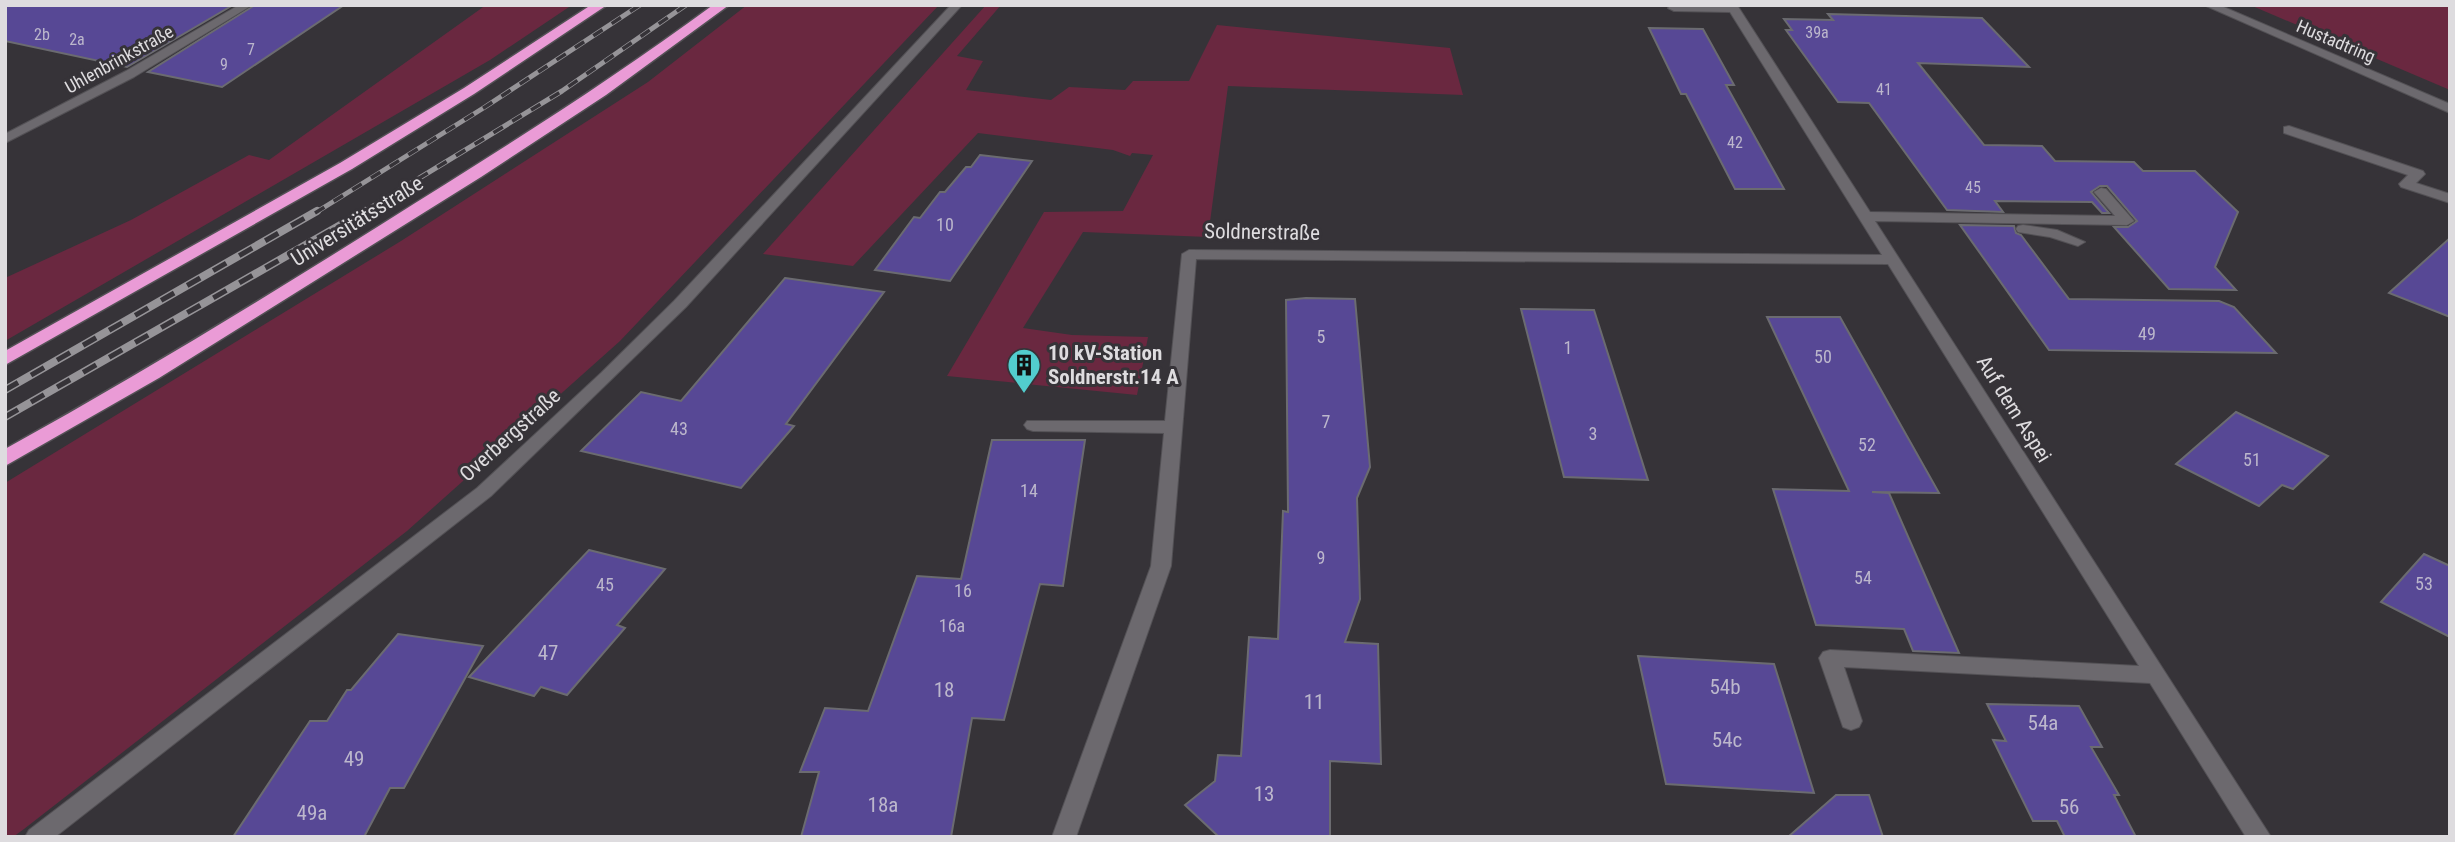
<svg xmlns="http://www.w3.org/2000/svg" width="2455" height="842" font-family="'Roboto Condensed',sans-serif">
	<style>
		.green { fill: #6a2840 }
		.building { fill: #574895; stroke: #6b6b70; stroke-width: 2 }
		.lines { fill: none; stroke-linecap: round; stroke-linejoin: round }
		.minor-casing { stroke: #535155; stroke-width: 2 }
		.highway-casing { stroke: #535155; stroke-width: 3 }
		.minor { fill: #6c696e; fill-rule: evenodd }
		.highway { fill: #ea9bd6; fill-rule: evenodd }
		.rail-far1-casing { stroke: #969498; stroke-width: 5 }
		.rail-casing { stroke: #969498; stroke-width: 8 }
		.rail-far1 { stroke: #363338; stroke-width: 3.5; stroke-dasharray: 11; stroke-linecap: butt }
		.rail { stroke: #363338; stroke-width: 5; stroke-dasharray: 15; stroke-linecap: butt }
		.labels { text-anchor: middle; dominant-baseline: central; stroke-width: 6; stroke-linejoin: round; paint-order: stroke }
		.far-number-label { font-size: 16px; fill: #bcb7cc }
		.far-street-label { font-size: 18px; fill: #dedcdf; stroke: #363338 }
		.number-label { font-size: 18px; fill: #bcb7cc }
		.street-label { font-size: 21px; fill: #dedcdf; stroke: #363338 }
		.poi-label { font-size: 21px; font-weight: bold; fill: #dedcdf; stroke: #363338; text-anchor: start }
		.near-number-label { font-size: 21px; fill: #bcb7cc }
	</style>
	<rect width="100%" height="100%" fill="#363338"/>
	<!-- green -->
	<g class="green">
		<path d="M486 5H572L490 60 5 341V278L131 220 249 155 269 160Z"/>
		<path d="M747 5H939L620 341 407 531 24 829 13 837H5V483L401 241 648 82Z"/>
		<path d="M986 5H1001L957 56 983 61 966 90 1051 100 1069 87 1125 90 1133 81H1189L1217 25 1450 48 1463 95 1228 86 1208 237 1083 232 1023 328 1072 335 1148 337 1137 395 947 376 1044 212 1123 211 1153 155 1132 153 1130 156 1113 150 978 133 853 266 763 254Z"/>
		<path d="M2250 5H2450V90Z"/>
	</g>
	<!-- building -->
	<g class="building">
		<path d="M5 5H233L127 67 5 41Z"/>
		<path d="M255 5H344L222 87 148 72Z"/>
		<path d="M1828 14 1982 18 2029 67 1918 63 1984 145 2042 146 2055 161 2134 162 2143 171H2195L2238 212 2215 267 2236 290 2169 289 2114 227H2128L2137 221 2107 186H2100L2091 192 2109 213H2102L2092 202 1995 201 2003 212 1947 210 1869 103 1838 102 1786 30H1792L1784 19 1833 20Z"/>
		<path d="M1649 28 1703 29 1734 85H1726L1784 189H1735L1686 94H1681Z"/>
		<path d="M980 155 1032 161 950 281 875 270 914 217 920 218 940 192H945L966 167H971Z"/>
		<path d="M1960 225 2014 226 2016 233 2021 235 2069 299 2219 301 2234 307 2276 353 2049 350Z"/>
		<path d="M2450 238V317L2389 293Z"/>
		<path d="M785 278 884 292 786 424 794 426 741 488 581 451 641 392 681 401Z"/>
		<path d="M1306 298 1355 299 1370 467 1357 498 1360 599 1345 642 1378 644 1381 764 1330 761V837H1219L1185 805 1215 781 1218 755 1241 756 1249 637 1278 639 1283 511 1288 512 1286 300Z"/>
		<path d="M1521 309 1594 310 1648 480 1564 477Z"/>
		<path d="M1767 317H1840L1939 493 1872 492 1889 493 1959 653 1913 651 1904 629 1816 625 1773 489 1849 491Z"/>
		<path d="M2236 412 2328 456 2293 489 2282 485 2259 506 2176 464Z"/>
		<path d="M992 440H1085L1063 586 1040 584 1004 720 972 718 951 837H801L819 772H800L825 708 868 711 917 576 961 579Z"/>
		<path d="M589 550 665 569 617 625 625 628 567 695 541 687 534 696 469 677Z"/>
		<path d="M2424 554 2450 566V637L2381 602Z"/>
		<path d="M398 634 483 646 404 788H390L364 837H233L310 721H327L347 690H351Z"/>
		<path d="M1638 656 1774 664 1814 793 1666 784Z"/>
		<path d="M1987 704 2079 706 2102 747H2091L2119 795H2114L2136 837H2065L2057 821H2033L1993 740 2006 741Z"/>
		<path d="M1836 795H1869L1883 837H1788Z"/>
	</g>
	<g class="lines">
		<defs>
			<g id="minor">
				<path d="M239 5H252L134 77 5 143V134L126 71Z"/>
				<path d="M951 5H962L686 307 491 496 55 837H25L29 830 477 488 601 373 674 301Z"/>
				<path d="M1737 5 1870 212 2115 216 2094 192 2101 188 2106 189 2134 221 2127 225 1875 221 2271 837H2246L2150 683 1844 667 1862 721 1859 727 1851 730 1843 727 1819 658 1823 652 1830 650 2139 666 1888 264 1196 259 1171 566 1076 837H1052L1151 566 1164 433 1033 431 1027 429 1024 425 1027 421H1165L1182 254 1189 250 1882 255 1730 12 1674 11 1668 8 1672 5Z"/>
				<path d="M2204 5H2219L2450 104V113Z"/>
				<path d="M2289 126 2423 171 2425 174 2416 183 2450 194V203L2401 187 2399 184 2408 175 2284 133V127Z"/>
				<path d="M2023 225 2057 230 2085 242 2078 246 2050 237 2018 232 2016 229 2018 226Z"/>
			</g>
			<g id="highway">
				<path d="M591 5H607L474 94 352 169 5 365V351L340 163 464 88Z"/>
				<path d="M713 5H729L606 95 481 177 159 378 5 466V449C133 378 258 302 382 224 494 154 606 84 713 5Z"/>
			</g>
		</defs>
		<!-- minor casing -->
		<use href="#minor" class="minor-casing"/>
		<!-- highway casing -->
		<use href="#highway" class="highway-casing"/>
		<!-- minor -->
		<use href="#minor" class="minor"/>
		<!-- highway -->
		<use href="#highway" class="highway"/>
		<defs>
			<g id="rail-far1">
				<path d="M315 213 485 107 640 5"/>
				<path d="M362 213 562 91 686 5"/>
			</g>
			<g id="rail">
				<path d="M5 390 317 211"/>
				<path d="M5 417 365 211"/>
			</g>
		</defs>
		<!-- rail-far1 casing -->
		<use href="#rail-far1" class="rail-far1-casing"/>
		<!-- rail casing -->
		<use href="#rail" class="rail-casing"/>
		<!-- rail-far1 -->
		<use href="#rail-far1" class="rail-far1"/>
		<!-- rail -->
		<use href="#rail" class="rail"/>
	</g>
	<!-- icons -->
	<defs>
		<symbol id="building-pin" viewBox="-11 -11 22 30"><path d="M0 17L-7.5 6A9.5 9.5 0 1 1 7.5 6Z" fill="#52cdce" stroke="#363338"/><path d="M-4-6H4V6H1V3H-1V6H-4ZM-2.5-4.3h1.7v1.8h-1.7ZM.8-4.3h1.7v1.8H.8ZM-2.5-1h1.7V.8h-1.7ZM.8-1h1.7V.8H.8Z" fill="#111"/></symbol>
	</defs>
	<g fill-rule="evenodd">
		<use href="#building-pin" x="1005" y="346" width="38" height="52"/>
	</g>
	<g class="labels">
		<!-- far-number labels -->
		<g class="far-number-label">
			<text x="1817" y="32">39a</text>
			<text x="42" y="34">2b</text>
			<text x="77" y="39">2a</text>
			<text x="251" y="49">7</text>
			<text x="224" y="64">9</text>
			<text x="1884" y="89">41</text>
			<text x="1735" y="142">42</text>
			<text x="1973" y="187">45</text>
		</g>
		<!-- far-street labels -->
		<g class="far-street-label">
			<text transform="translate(2336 41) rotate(23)">Hustadtring</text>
			<text transform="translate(119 59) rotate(-29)">Uhlenbrinkstraße</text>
		</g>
		<!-- number labels -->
		<g class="number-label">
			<text x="945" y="224">10</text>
			<text x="2147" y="333">49</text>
			<text x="1321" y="336">5</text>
			<text x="1568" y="347">1</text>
			<text x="1823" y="356">50</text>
			<text x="1326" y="421">7</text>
			<text x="679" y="428">43</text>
			<text x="1593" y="433">3</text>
			<text x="1867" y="444">52</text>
			<text x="2252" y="459">51</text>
			<text x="1029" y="490">14</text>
			<text x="1321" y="557">9</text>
			<text x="1863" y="577">54</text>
			<text x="2424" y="583">53</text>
			<text x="605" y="584">45</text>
			<text x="963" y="590">16</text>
			<text x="952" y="625">16a</text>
		</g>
		<!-- street labels -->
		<g class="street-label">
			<text transform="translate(357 221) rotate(-32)">Universitätsstraße</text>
			<text transform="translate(1262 232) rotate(1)">Soldnerstraße</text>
			<text transform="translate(2014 409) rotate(58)">Auf dem Aspei</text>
			<text transform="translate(510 435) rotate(-42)">Overbergstraße</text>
		</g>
		<!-- poi labels -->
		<g class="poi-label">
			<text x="1048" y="353">10 kV-Station<tspan x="1048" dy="24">Soldnerstr.14 A</tspan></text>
		</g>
		<!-- near-number labels -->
		<g class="near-number-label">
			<text x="548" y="653">47</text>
			<text x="1725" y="687">54b</text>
			<text x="944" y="690">18</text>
			<text x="1314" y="702">11</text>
			<text x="2043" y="723">54a</text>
			<text x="1727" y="740">54c</text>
			<text x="354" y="759">49</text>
			<text x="1264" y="794">13</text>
			<text x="883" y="805">18a</text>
			<text x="2069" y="807">56</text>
			<text x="312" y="813">49a</text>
		</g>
	</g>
	<!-- border -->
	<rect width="2455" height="842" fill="none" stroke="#dedcdf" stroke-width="14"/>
</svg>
